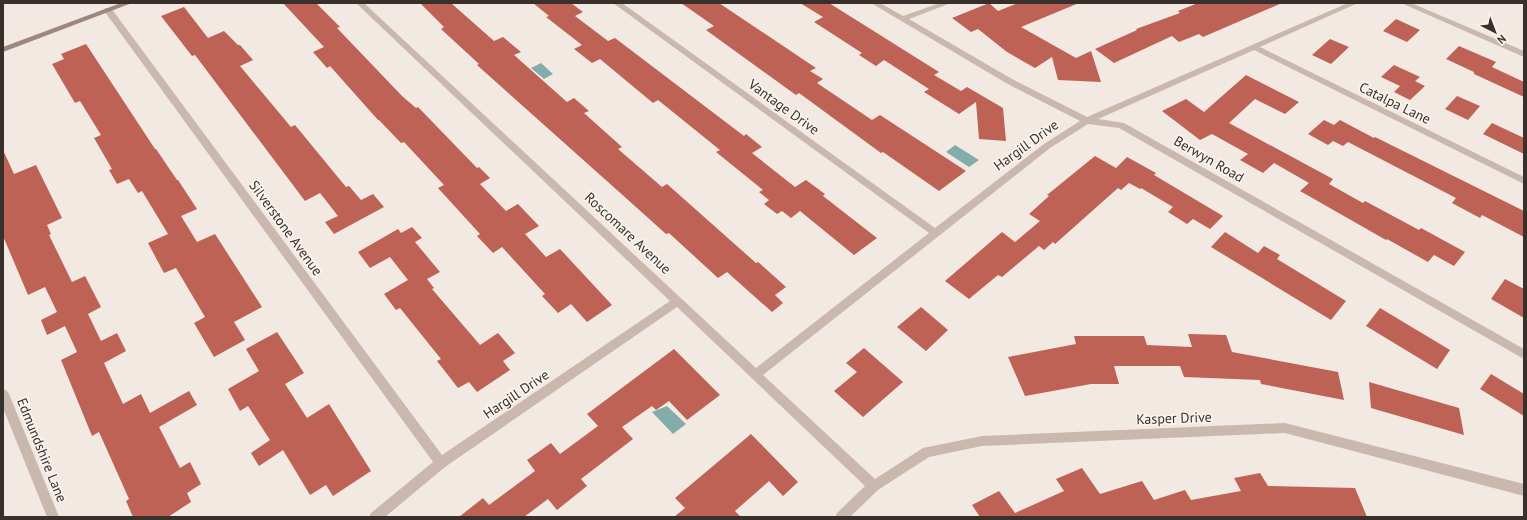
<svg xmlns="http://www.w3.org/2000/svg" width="1527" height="520" font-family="'PT Sans',sans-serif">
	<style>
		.water { fill: #83adaa }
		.building { fill: #bd6255 }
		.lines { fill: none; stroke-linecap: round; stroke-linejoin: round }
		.street { fill: #cab8ae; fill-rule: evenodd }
		.secondary { fill: #9e8780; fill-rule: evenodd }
		.labels { text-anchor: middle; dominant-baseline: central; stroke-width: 3.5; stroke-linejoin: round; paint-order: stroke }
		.street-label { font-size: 14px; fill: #392f2c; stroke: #faf3ee }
	</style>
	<rect width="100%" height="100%" fill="#f2e9e2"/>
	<!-- water -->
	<g class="water">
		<path d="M541 63 553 74 544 79 531 68Z"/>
		<path d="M955 145 979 160 969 167 946 152Z"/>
		<path d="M667 406 686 424 673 434 652 412Z"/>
	</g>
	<!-- building -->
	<g class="building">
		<path d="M283 3H316L340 27 337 28 402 96 416 108 418 107 477 168 479 167 490 178 480 184 506 211 518 204 539 226 525 234 546 257 560 249 612 305 587 322 571 304 558 313 542 296 545 294 502 247 493 253 477 236 480 234 438 188 444 185 404 142 401 143 379 120H378L330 66 327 68 313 52 324 47Z"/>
		<path d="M420 3H451L494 41 503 37 521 52 514 55 567 102 574 98 589 111 584 113 622 147 618 149 662 187 667 184 756 263 758 262 786 287 775 295 783 303 772 312 727 272 718 278 669 233 666 234 627 199 477 65 479 64 441 29 444 27Z"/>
		<path d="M533 3H571L583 12 575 16 608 41 615 38 744 136 746 134 762 147 752 153 795 187 806 180 825 194 823 196 877 238 854 255 800 211 791 218 782 211 777 214 764 204 769 200 759 192 763 190 716 152 720 150 658 100 653 103 600 59 592 63 574 49 582 45 546 17 549 16Z"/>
		<path d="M681 3H719L816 68 810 71 823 79 817 83 872 120 880 115 966 171 939 191 883 152 881 153 799 93 796 95 706 30 714 26Z"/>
		<path d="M800 3H829L939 72 934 75 961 91 967 87 1003 108 1006 141 979 139 976 102 959 114 924 92 929 89 884 60 876 66 859 55 862 53 814 22 823 17Z"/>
		<path d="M989 3 998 11 1018 3H1079L1021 27 1076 58 1091 51 1101 82 1058 80 1052 57 1035 68 1007 52 978 29 971 32 952 18Z"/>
		<path d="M1198 3H1282L1203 37 1199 34 1179 42 1172 36 1114 63 1095 49 1137 30 1136 29 1180 13 1178 11Z"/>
		<path d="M184 7 208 38 224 31 238 45H240L253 60 240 66 291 127 295 125 346 187 349 186 361 200 373 194 384 207 334 234 325 222 338 216 320 193 305 201 195 55 192 56 161 16Z"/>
		<path d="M1396 19 1420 30 1407 42 1383 31Z"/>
		<path d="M1330 39 1349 47 1331 64 1312 55Z"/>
		<path d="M86 44 155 149H156L177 180H178L197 209 181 216 197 242 215 234 262 307 234 322 245 340 214 357 194 323 205 317 176 268 164 273 148 243 168 234 142 191 138 193 129 179 117 184 109 170 112 169 94 138 101 135 80 101 75 103 52 64 64 59 61 54Z"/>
		<path d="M1459 46 1496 62 1492 67 1524 82V97L1474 74V72L1446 59Z"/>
		<path d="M1394 65 1420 77 1415 81 1425 86 1410 100 1394 92 1400 86 1381 77Z"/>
		<path d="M1246 75 1299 102 1285 114 1255 99 1229 123 1333 179 1329 184 1363 203 1365 201 1419 230 1421 228 1465 252 1454 266 1434 255 1428 262 1387 239 1386 240 1300 191 1309 183 1274 163 1263 173 1240 160 1248 154 1212 134 1200 140 1162 111 1186 99 1204 112Z"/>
		<path d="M1457 96 1480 106 1468 120 1445 109Z"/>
		<path d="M1324 120 1334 125 1340 120 1374 138 1375 137 1524 211V237L1482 215 1480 218 1452 203 1456 198 1348 142 1343 146 1333 141 1328 145 1308 134Z"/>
		<path d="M1492 123 1524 138V154L1483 134Z"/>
		<path d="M3 150 14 174 36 165 62 218 47 225 51 234 49 235 72 282 85 276 101 307 88 314 101 341 117 333 126 351 104 363 123 404 141 394 150 413 189 391 197 405 159 427 180 468 190 462 201 484 187 493 191 502 168 517H133L126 501 129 499 99 432 92 436 61 360 77 352 65 326 47 335 41 320 57 312 45 287 28 295 3 236Z"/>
		<path d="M1095 156 1116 168 1127 157 1156 173 1154 175 1223 216 1210 229 1193 219 1187 224 1168 212 1173 207 1141 188 1140 189 1129 183 1121 190 1118 188 1055 244 1053 242 1044 250 1039 246 1002 277 998 275 969 299 945 281 1002 232 1015 242 1040 221 1029 214 1049 196 1047 195Z"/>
		<path d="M412 227 422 238 415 242 440 272 427 279 434 288 432 289 480 345 498 333 515 353 503 361 510 370 477 392 469 382 458 388 437 361 441 359 400 308 396 310 384 294 408 280 390 257 370 268 358 252 398 229 401 233Z"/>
		<path d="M1225 232 1258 253 1264 246 1280 255 1277 259 1346 301 1331 320 1211 247Z"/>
		<path d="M1505 279 1524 289V318L1491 299Z"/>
		<path d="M921 307 948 330 926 351 897 327Z"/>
		<path d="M1380 308 1450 350 1437 369 1366 326Z"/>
		<path d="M277 332 304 373 285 384 307 418 329 404 371 471 333 496 326 485 310 495 283 450 259 466 251 453 270 440 248 406 240 411 228 389 259 371 246 349Z"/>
		<path d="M1188 334 1226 335 1232 352 1338 372 1344 400 1261 384 1260 380 1184 377 1180 366H1114L1119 384H1091L1025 396 1008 357 1076 344 1074 336H1144L1147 345 1192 347Z"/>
		<path d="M864 348 903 382 863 417 834 391 857 372 846 363Z"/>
		<path d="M674 349 720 395 687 420 669 401 656 410 652 406 622 427 633 439 581 479 587 486 557 510 548 499 524 517H459L483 498 489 505 535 471 527 460 551 443 560 454 598 426 587 414Z"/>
		<path d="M1491 374 1524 394V416L1480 389Z"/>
		<path d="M1369 382 1459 408 1464 435 1371 408Z"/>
		<path d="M751 434 798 482 783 496 769 481 735 511 741 517H674L685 508 675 498Z"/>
		<path d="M1082 468 1100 494 1142 481 1154 500 1185 490 1191 500 1241 491 1234 478 1260 473 1268 486 1355 488 1367 517H980L972 505 999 491 1015 513 1064 491 1056 479Z"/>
	</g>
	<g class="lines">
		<!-- street -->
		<g class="street">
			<path d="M356 3H364L756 368 929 233 613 3H622L935 228 1044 144 1080 121 1006 83 871 3H880L903 16 940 3H951L909 19 1012 79 1087 117 1348 3H1358L1260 47 1524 177V184L1254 50 1098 119 1124 123 1524 349V359L1119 128 1088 124 1050 148 763 375 875 479 923 448 982 436 1285 423 1524 484V496L1285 433 982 446 929 457 878 490 850 517H835L837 513 865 486 677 307 445 467 385 517H369L371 513 433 462 105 12V8H111L442 455 670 301Z"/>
			<path d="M1401 3H1411L1524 51V57Z"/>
			<path d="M3 389 7 391 9 394 59 517H47L3 408Z"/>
		</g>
		<!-- secondary -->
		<path class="secondary" d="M121 3H132L3 52V47Z"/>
	</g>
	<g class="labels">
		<!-- street labels -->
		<g class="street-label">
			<text transform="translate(1395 103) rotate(26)">Catalpa Lane</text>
			<text transform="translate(784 107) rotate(36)">Vantage Drive</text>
			<text transform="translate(1026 145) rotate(-36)">Hargill Drive</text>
			<text transform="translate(1209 159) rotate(30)">Berwyn Road</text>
			<text transform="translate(286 228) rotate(54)">Silverstone Avenue</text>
			<text transform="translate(628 233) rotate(43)">Roscomare Avenue</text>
			<text transform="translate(516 394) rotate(-34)">Hargill Drive</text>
			<text transform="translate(1174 418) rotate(-2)">Kasper Drive</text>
			<text transform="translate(42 450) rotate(68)">Edmundshire Lane</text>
		</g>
	</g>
	<!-- border -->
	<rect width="1527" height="520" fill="none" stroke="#392f2c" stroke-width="8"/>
	<!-- north arrow -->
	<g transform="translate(1495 32) rotate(138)" stroke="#faf3ee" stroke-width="3" paint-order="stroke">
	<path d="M0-3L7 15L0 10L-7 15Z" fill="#392f2c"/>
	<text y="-6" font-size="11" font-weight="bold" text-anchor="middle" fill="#392f2c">N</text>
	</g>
</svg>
